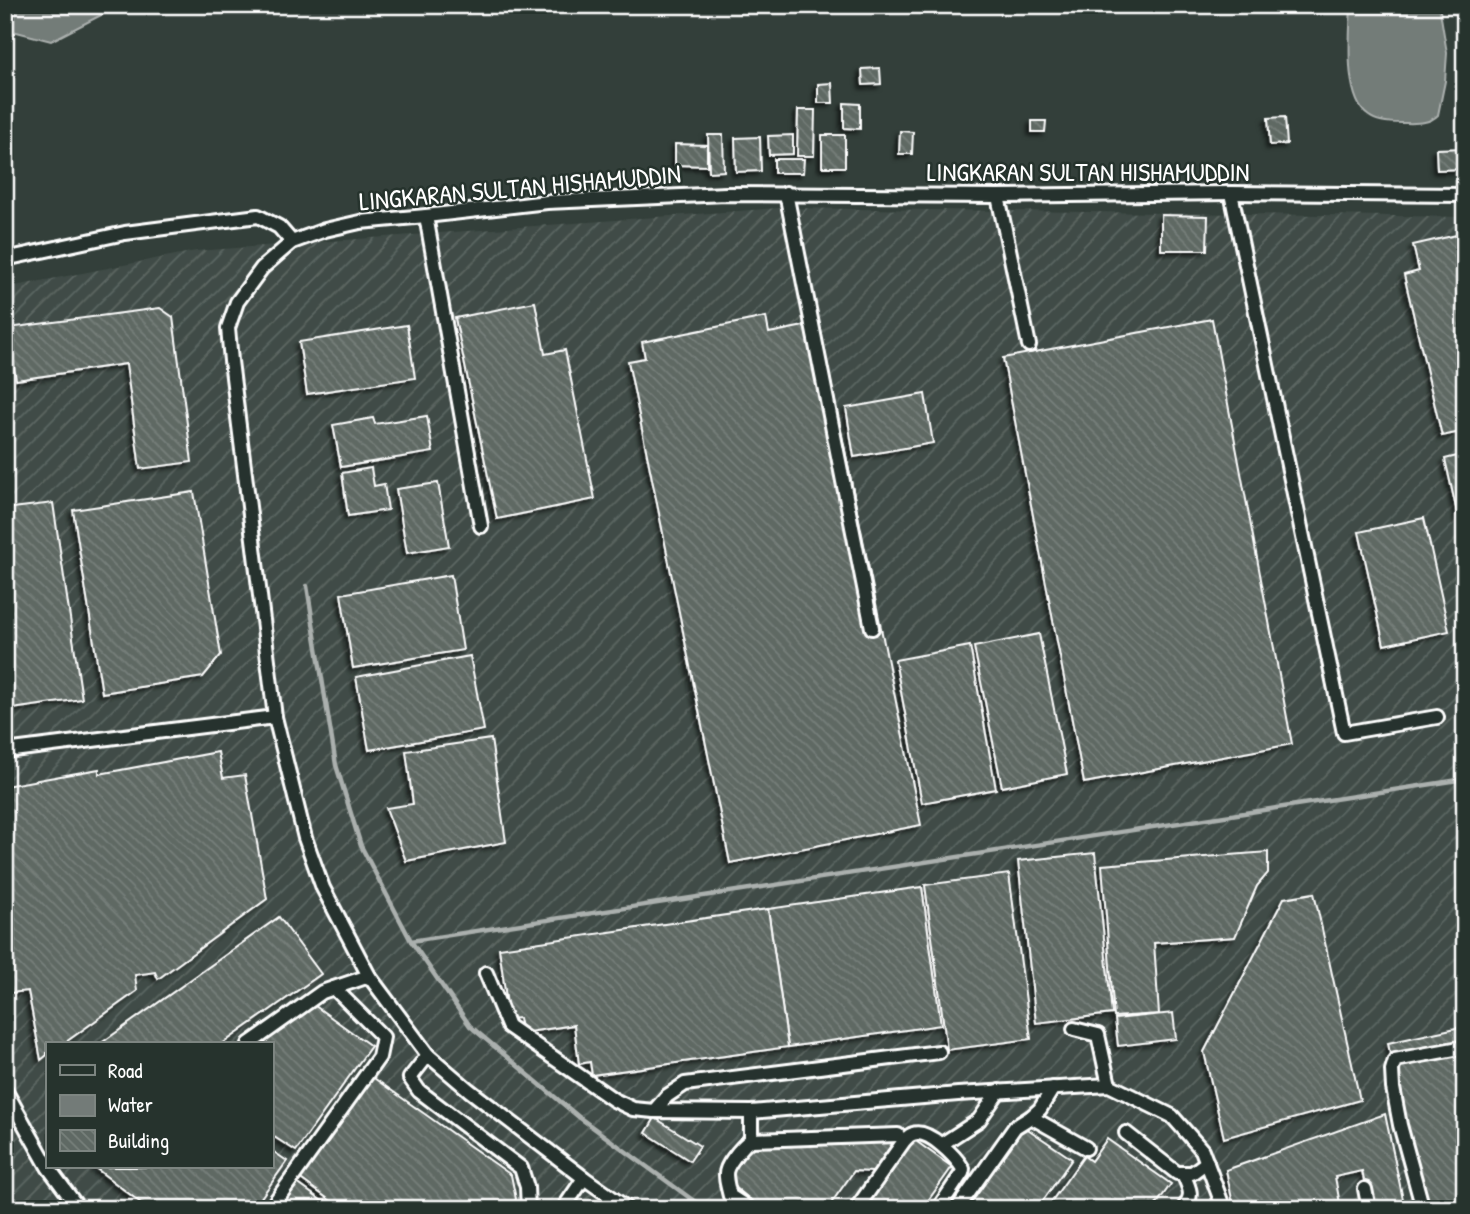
<svg xmlns="http://www.w3.org/2000/svg" width="1470" height="1214" font-family="'Patrick Hand',sans-serif">
	<style>
		.industrial { fill: url(#industrial-furrows); fill-rule: evenodd }
		.water { fill: #737b78; stroke: #abb0ae; stroke-width: 2 }
		.lines { fill: none; stroke-linecap: round; stroke-linejoin: round }
		.stream { stroke: #abb0ae; stroke-width: 4.5 }
		.building { fill: url(#building-back-hatch); stroke: #fff; stroke-width: 2; filter: url(#shadow) }
		.minor-casing { stroke: #fff; stroke-width: 18 }
		.minor { stroke: #26332d; stroke-width: 12 }
		.labels { text-anchor: middle; dominant-baseline: central; stroke-width: 5; stroke-linejoin: round; paint-order: stroke }
		.street-label { font-size: 26px; fill: #fff; stroke: #26332d }
	</style>
	<defs>
		<pattern id="industrial-furrows" width="10" height="10" patternUnits="userSpaceOnUse" patternTransform="scale(1.75)"><rect width="10" height="10" fill="#404c47"/><path d="M-1 1l2-2M0 10L10 0M9 11l2-2" fill="none" stroke="#5d6763"/></pattern>
		<pattern id="building-back-hatch" width="6" height="6" patternUnits="userSpaceOnUse" patternTransform="scale(1.75)"><rect width="6" height="6" fill="#5f6964"/><path d="M-1 5l2 2M0 0l6 6M5-1l2 2" fill="none" stroke="#77807b"/></pattern>
		<filter id="shadow"><feDropShadow dx="-3.5" dy="3.5" stdDeviation="2" flood-color="#0009"/></filter>
	</defs>
	<rect width="100%" height="100%" fill="#333f3a"/>
	<filter id="ink" filterUnits="userSpaceOnUse"><feTurbulence type="fractalNoise" baseFrequency=".0143" numOctaves="2"/><feDisplacementMap in="SourceGraphic" scale="14" xChannelSelector="R" yChannelSelector="G"/><feConvolveMatrix kernelMatrix="1 2 1 2 8 2 1 2 1" color-interpolation-filters="sRGB"/></filter>
	<g filter="url(#ink)">
		<!-- industrial -->
		<path class="industrial" d="M779 208 1465 217V1209H5V288L196 251ZM47 1044H271V1167H47Z"/>
		<!-- water -->
		<g class="water">
			<path d="M5 5H133L105 13 51 41 5 29Z"/>
			<path d="M1351 5H1439L1447 53 1445 81 1438 115C1428 125 1414 123 1401 123 1392 123 1377 122 1369 116 1343 99 1350 33 1351 5Z"/>
		</g>
		<g class="lines">
			<!-- stream -->
			<g class="stream">
				<path d="M307 586 336 765 361 846 411 941 470 1026 580 1118 705 1209"/>
				<path d="M411 941 1465 779"/>
			</g>
		</g>
		<!-- building -->
		<g class="building">
			<path d="M880 68 881 84 863 85 862 69Z"/>
			<path d="M832 83 833 103H818V84Z"/>
			<path d="M844 103 860 104V129L844 128Z"/>
			<path d="M798 110H815L814 156H797Z"/>
			<path d="M1285 117 1287 144 1270 145 1268 118Z"/>
			<path d="M1032 121H1046L1045 132H1032Z"/>
			<path d="M900 131 913 132 912 154H899Z"/>
			<path d="M708 135H723L724 171 709 172Z"/>
			<path d="M793 135V154L769 155 768 136Z"/>
			<rect x="822" y="135" width="23" height="32"/>
			<path d="M760 137 761 171 736 172 735 138Z"/>
			<path d="M675 144 707 145V166L675 165Z"/>
			<path d="M1465 148V169L1437 170 1436 149Z"/>
			<path d="M774 159H804L803 173H774Z"/>
			<path d="M1161 215 1208 216 1207 250H1161Z"/>
			<path d="M1465 233V431L1442 436 1404 275 1419 271 1413 245Z"/>
			<path d="M535 302 545 354 565 350 595 499 497 519 455 318Z"/>
			<path d="M160 308 173 317 192 462 140 469 126 364 16 380 8 328Z"/>
			<path d="M766 317 769 333 819 323 921 825 730 863 628 361 645 358 642 342Z"/>
			<path d="M1212 319 1292 744 1084 783 1003 358Z"/>
			<path d="M407 325 415 378 307 394 299 342Z"/>
			<path d="M925 394 933 443 854 457 846 408Z"/>
			<path d="M427 416 433 452 341 467 333 425 373 418 375 424Z"/>
			<path d="M1465 454V519L1459 521 1445 459Z"/>
			<path d="M371 468 374 486 384 484 388 510 348 516 342 473Z"/>
			<path d="M438 483 449 546 407 553 396 489Z"/>
			<path d="M194 492 221 655 203 677 102 693 73 510Z"/>
			<path d="M53 503 82 699 5 710V509Z"/>
			<path d="M1424 518 1449 631 1384 645 1359 532Z"/>
			<path d="M451 575 463 650 353 668 341 594Z"/>
			<path d="M1039 634 1067 774 1002 787 974 647Z"/>
			<path d="M970 646 996 789 922 803 895 660Z"/>
			<path d="M470 656 484 730 369 750 356 677Z"/>
			<path d="M491 739 506 842 406 861 386 808 413 804 406 751Z"/>
			<path d="M218 752 223 778 245 775 267 899 158 979 155 972 135 975 137 991 63 1044H47V1055L41 1060 28 991 10 993 5 968V786L99 769V774Z"/>
			<path d="M1268 852V873L1257 886 1235 937 1154 943 1159 1014 1114 1017 1102 865Z"/>
			<path d="M1095 853 1112 1014 1036 1023 1018 861Z"/>
			<path d="M1009 874 1031 1039 947 1050 925 885Z"/>
			<path d="M922 887 941 1025 788 1047 768 909Z"/>
			<path d="M1314 893 1360 1100 1224 1138 1204 1052 1284 898Z"/>
			<path d="M768 909 788 1047 592 1075 590 1062 579 1064 574 1025 522 1033 519 1018 509 1019 499 948Z"/>
			<path d="M279 917 321 974 222 1044H100Z"/>
			<path d="M311 1003 371 1046 296 1151 271 1135V1044H252Z"/>
			<path d="M1173 1013 1176 1039 1118 1046 1115 1019Z"/>
			<path d="M1465 1026V1209H1419L1388 1043Z"/>
			<path d="M371 1076 511 1175 516 1199 509 1209H342L298 1177Z"/>
			<path d="M1385 1114 1405 1209H1370L1362 1171 1335 1177 1341 1209H1234L1226 1170Z"/>
			<path d="M655 1118 700 1146 690 1161 646 1133Z"/>
			<path d="M1013 1119 1072 1159 1037 1209H951Z"/>
			<path d="M906 1134 952 1167 922 1209H853Z"/>
			<path d="M898 1136 873 1172 854 1171 827 1209H762L735 1187 732 1148Z"/>
			<path d="M1107 1139 1171 1184 1153 1209H1046L1084 1156 1091 1161Z"/>
			<path d="M271 1150 287 1161 253 1209H149L94 1167H271Z"/>
			<path d="M293 1180 333 1209H272Z"/>
		</g>
		<g class="lines">
			<defs>
				<g id="minor">
					<path d="M786 193 872 628"/>
					<path d="M1231 193 1344 733 1437 717"/>
					<path d="M998 196 1029 345"/>
					<path d="M426 216 481 526"/>
					<path d="M5 259 125 233 258 216 279 227 292 242"/>
					<path d="M5 751 275 717"/>
					<path d="M486 973 508 1026 614 1100 633 1109 654 1111 751 1112 958 1094 1109 1085 1172 1116 1202 1150 1224 1209"/>
					<path d="M1074 1029 1098 1035 1109 1085"/>
					<path d="M249 1044 322 992 369 976"/>
					<path d="M428 1055 410 1078 419 1091 521 1168 527 1187 528 1209"/>
					<path d="M5 1090 47 1165"/>
					<path d="M654 1111 667 1096 685 1084 939 1052"/>
					<path d="M751 1112V1140L898 1135"/>
					<path d="M1031 1117 1086 1148"/>
					<path d="M1126 1133 1177 1173H1192L1207 1162"/>
					<path d="M942 1144 979 1120 999 1091"/>
					<path d="M48 1167 79 1209"/>
					<path d="M1365 1189 1369 1209"/>
					<path d="M270 1209 379 1057 383 1037 334 988"/>
					<path d="M563 1209 584 1178"/>
					<path d="M628 1209 584 1178 469 1090 428 1055 369 976 323 888 305 838 275 717 231 361 228 328 237 302 262 268 292 242 325 230 360 222 426 216 547 202 726 194 998 196 1231 193 1465 195"/>
					<path d="M750 1209 730 1196C724 1172 723 1171 738 1152 743 1147 745 1143 751 1140"/>
					<path d="M856 1209 904 1141C907 1138 909 1135 913 1134 928 1128 956 1157 963 1169L962 1173 938 1209"/>
					<path d="M957 1209 1015 1127 1031 1117 1040 1109 1053 1088"/>
					<path d="M1183 1209C1195 1193 1189 1190 1183 1173"/>
					<path d="M1423 1209 1400 1125 1393 1088 1392 1070 1395 1060 1465 1047"/>
				</g>
			</defs>
			<!-- minor casing -->
			<use href="#minor" class="minor-casing"/>
			<!-- minor -->
			<use href="#minor" class="minor"/>
		</g>
	</g>
	<g class="labels">
		<!-- street labels -->
		<g class="street-label">
			<text x="1088" y="171">LINGKARAN SULTAN HISHAMUDDIN</text>
			<text transform="translate(520 187) rotate(-5)">LINGKARAN SULTAN HISHAMUDDIN</text>
		</g>
	</g>
	<!-- margin -->
	<rect width="1470" height="1214" fill="none" stroke="#26332d" stroke-width="28"/>
	<rect x="14" y="14" width="1442" height="1186" fill="none" stroke="#fff" stroke-width="2.5" filter="url(#ink)"/>
	<!-- legend -->
	<rect x="46" y="1042" width="228" height="126" fill="#26332d" stroke="#7d8581" stroke-width="2"/>
	<rect x="60" y="1065" width="35" height="10" fill="#26332d" stroke="#7d8581" stroke-width="2"/>
	<text x="108" y="1078" font-size="21" fill="#ffffff">Road</text>
	<rect x="60" y="1095" width="35" height="21" fill="#737b78" stroke="#7d8581" stroke-width="2"/>
	<text x="108" y="1112" font-size="21" fill="#ffffff">Water</text>
	<rect x="60" y="1130" width="35" height="21" fill="url(#building-back-hatch)" stroke="#7d8581" stroke-width="2"/>
	<text x="108" y="1148" font-size="21" fill="#ffffff">Building</text>
</svg>
